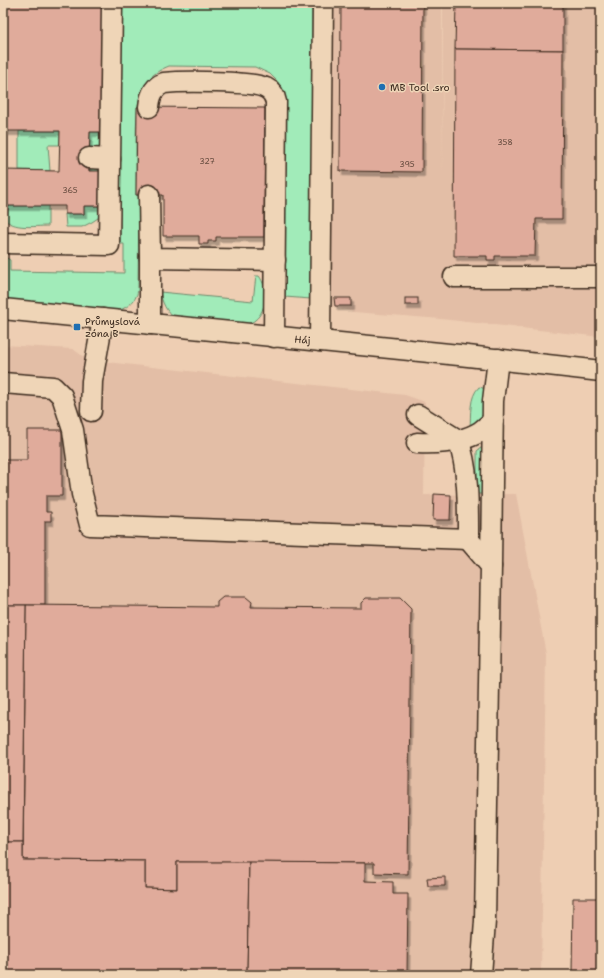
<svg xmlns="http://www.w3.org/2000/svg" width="604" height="978" font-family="'Shantell Sans',sans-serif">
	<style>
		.built { fill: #e3bea6 }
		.green { fill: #a1ebb9; stroke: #6e8a6c }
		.building { fill: #e0ab9b; stroke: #3b2a1e; filter: url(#shadow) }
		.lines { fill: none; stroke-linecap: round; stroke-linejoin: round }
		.minor-casing { stroke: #3b2a1e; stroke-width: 23 }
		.minor { stroke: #efd5b7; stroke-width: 20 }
		.poi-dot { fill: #1f6fb2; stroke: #efd5b7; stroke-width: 1.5 }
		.labels { text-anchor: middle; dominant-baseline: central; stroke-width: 3; stroke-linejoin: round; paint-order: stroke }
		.number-label { font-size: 8px; fill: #644a3d }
		.poi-label { font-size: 10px; fill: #3b2a1e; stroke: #efd5b7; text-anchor: start }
		.street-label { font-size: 10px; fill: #3b2a1e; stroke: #efd5b7 }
	</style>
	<defs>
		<filter id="shadow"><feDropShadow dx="2.5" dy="4.5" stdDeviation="0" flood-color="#0004"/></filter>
	</defs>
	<rect width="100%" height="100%" fill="#eeceb3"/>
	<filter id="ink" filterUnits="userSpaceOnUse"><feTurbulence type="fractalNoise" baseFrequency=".025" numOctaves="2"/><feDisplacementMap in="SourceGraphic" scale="8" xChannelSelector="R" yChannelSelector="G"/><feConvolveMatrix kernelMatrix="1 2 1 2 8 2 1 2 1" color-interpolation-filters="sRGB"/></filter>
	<g filter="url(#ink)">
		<!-- built -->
		<g class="built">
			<path d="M332 3H442V175L443 3H601V337L441 319 354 312 331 306Z"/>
			<path d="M3 345 73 349 88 360 405 395 425 402 424 495 516 494 546 654 541 975H3Z"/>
		</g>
		<!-- green -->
		<g class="green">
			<path d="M115 3H312L311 299 285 297V107L284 95 278 82 270 74 255 67 169 66C134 79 137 111 136 142 136 159 136 177 136 195H139L138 290C136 303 126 308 115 312L9 301 3 294V258L5 257 10 260V271L124 273V244H120V207L113 206Z"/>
			<path d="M19 131H60V145H48L50 171 19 170Z"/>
			<path d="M90 132H101L100 171H89Z"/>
			<path d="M3 206H48V226C33 226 14 230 3 218Z"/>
			<path d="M84 206H100L101 214 98 218 92 222 82 227H66L65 214H84Z"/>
			<path d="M256 276H259C268 287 267 311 255 320 253 322 250 323 247 324L175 318C166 312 162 302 160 292L253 301Z"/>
			<path d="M479 387 483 388 485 392 486 415 470 428C471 414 469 397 479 387Z"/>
			<path d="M487 446V494H477V451L482 447Z"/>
		</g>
		<!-- building -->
		<g class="building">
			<path d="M3 3H103L101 132H90L89 158V171H100V206H84V214H65V206H3V170L59 171 60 131H3Z"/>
			<path d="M341 3H423L422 172 340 171Z"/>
			<path d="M456 3H563V50L455 49Z"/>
			<path d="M455 49 563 50 562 219H536L535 256H495V260H487V256H454Z"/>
			<path d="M137 107 265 108 264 237H216V241H208V244H199V236H163V195H136Z"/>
			<path d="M334 298H351V306H335Z"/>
			<rect x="405" y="298" width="13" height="7"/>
			<path d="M27 430H62V496H46V512H51V521H45V605H3V460H27Z"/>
			<path d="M434 494 451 495 450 520H433Z"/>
			<path d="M223 597H246L252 602 251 607 361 608V603L366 598H400L411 609 408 874 374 873V863L177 862V889L145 888V861L23 860 26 605 217 607V602Z"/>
			<path d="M3 605H26L23 842H3Z"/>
			<path d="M3 842H23V860L145 861V888L177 889V862H249L247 975H3Z"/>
			<path d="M249 862 365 863V881L393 882V894H408L407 975H247Z"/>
			<path d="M445 877V886H428L427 878Z"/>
			<path d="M573 898H601V975H572Z"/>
		</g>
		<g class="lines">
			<defs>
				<g id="minor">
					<path d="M149 107C150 96 153 87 164 83 181 81 254 81 266 88 272 91 275 96 276 102L274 337"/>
					<path d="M89 158 110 159"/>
					<path d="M149 195 150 258 275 260"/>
					<path d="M3 243 109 245 112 3"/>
					<path d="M150 258V324"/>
					<path d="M454 277H601"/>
					<path id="s1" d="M3 309 459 355 601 371"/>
					<path d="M320 341 323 3"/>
					<path d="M3 383 53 387 62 396 73 430 82 494 90 525 468 539"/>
					<path d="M91 411 92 381 103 319"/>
					<path d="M418 415 458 440C469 468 468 509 468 539L491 566 485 921 481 975"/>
					<path d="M417 443C438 444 463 443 481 431 485 428 489 424 493 421"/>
					<path d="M491 566 493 401 498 359"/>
				</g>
			</defs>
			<!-- minor casing -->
			<use href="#minor" class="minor-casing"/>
			<!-- minor -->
			<use href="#minor" class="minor"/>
		</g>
	</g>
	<!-- markers -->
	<g class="poi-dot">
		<circle cx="382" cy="87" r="4"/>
		<rect x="73" y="323" width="8" height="8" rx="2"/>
	</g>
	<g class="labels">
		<!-- number labels -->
		<g class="number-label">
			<text x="505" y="142">358</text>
			<text x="207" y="161">327</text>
			<text x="407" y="164">395</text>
			<text x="70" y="190">365</text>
		</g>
		<!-- poi labels -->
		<g class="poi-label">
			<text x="390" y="87">MB Tool .sro</text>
			<text x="85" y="321">Průmyslová<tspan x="85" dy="12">zóna B</tspan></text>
		</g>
		<!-- street labels -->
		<g class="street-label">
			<text stroke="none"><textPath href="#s1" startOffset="301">Háj</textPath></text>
		</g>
	</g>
	<!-- margin -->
	<rect width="604" height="978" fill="none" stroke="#efd5b7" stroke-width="16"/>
	<rect x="8" y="8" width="588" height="962" fill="none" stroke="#3b2a1e" stroke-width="1.5" filter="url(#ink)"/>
</svg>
